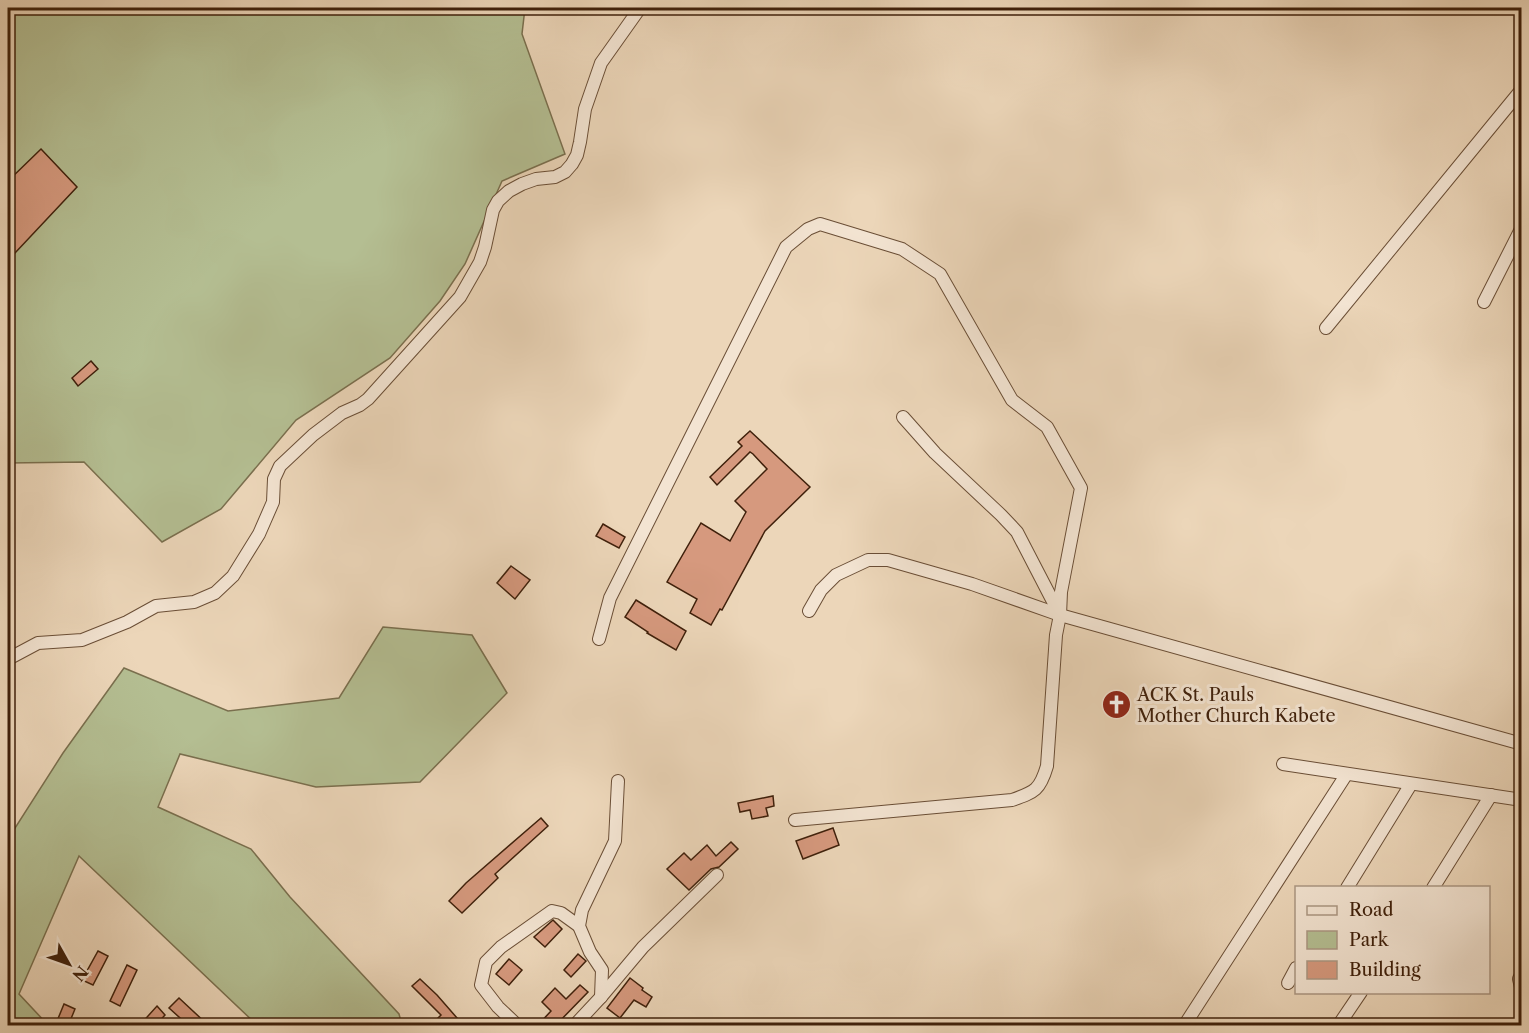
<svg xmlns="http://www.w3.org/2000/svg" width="1529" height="1033" font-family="'Libre Caslon Text',serif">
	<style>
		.green { fill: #b4be92; stroke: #7a6f4e; stroke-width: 1.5 }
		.building { fill: #d6997e; stroke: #3f200b; stroke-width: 1.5 }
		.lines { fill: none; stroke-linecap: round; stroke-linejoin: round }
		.street-casing { stroke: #6a4e36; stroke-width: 14 }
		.street { stroke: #f3e4d2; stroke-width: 12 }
		.labels { text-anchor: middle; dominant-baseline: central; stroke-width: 6; stroke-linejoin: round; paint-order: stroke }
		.poi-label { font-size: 18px; fill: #3f200b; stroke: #f3e4d2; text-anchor: start }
	</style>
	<rect width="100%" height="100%" fill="#ecd6b9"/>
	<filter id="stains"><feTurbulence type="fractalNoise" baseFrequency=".00333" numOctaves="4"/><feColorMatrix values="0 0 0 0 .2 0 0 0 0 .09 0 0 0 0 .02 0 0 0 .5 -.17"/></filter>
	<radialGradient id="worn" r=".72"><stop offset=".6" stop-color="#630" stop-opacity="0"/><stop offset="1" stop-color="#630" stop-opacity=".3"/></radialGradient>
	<!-- green -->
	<g class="green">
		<path d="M8 8H525L522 34 565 154 502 181 465 264 440 301 390 358 296 420 221 509 162 542 84 462 8 463Z"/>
		<path d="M383 627 472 635 507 693 420 782 316 787 180 754 158 807 251 849 290 897 399 1014 402 1025H257L79 856 19 994 48 1025H8V839L63 753 124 668 228 711 339 698Z"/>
	</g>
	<!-- building -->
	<g class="building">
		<path d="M41 149 77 187 15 253 8 247V181Z"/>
		<path d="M91 361 98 369 78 386 72 378Z"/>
		<path d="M750 431 810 487 765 531 722 610 720 609 711 625 690 613 697 599 667 582 701 523 730 541 746 512 735 501 767 469 753 454 750 452 717 485 710 477 742 446 738 442Z"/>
		<path d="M603 524 625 537 619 548 596 536Z"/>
		<path d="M511 566 530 580 515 599 497 583Z"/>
		<path d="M636 600 686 631 676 650 647 633 648 632 625 617Z"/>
		<path d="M773 796 774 806 766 808 768 816 752 819 750 810 740 812 738 803Z"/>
		<path d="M541 818 548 826 495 874 498 878 462 913 449 901 466 883Z"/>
		<path d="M833 828 839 845 803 859 796 841Z"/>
		<path d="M731 842 738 849 719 867 711 869 689 890 667 869 684 853 691 860 707 845 716 856Z"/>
		<path d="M553 920 562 929 545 947 534 937Z"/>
		<path d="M98 951 108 956 93 985 82 980Z"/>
		<path d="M578 954 586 961 571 977 564 970Z"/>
		<path d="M509 959 522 970 509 985 496 974Z"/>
		<path d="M127 965 137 970 120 1006 110 1001Z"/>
		<path d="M630 978 643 988 642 990 652 997 646 1007 634 1000 620 1018 607 1008Z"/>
		<path d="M420 979 437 995 464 1026H445L438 1018 441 1015 412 986Z"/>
		<path d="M580 985 588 992 555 1026H537L551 1011 542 1002 555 988 566 999Z"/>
		<path d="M179 998 209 1026H189L169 1008Z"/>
		<path d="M64 1004 75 1009 68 1026H55Z"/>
		<path d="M157 1006 165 1015 155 1026H139Z"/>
	</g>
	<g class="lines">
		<defs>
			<g id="street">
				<path d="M1484 302 1522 227"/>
				<path d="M1326 328 1522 89"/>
				<path d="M809 611 821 590 836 575 868 560H888L972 584 1060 615 1522 744"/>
				<path d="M599 639 610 598 786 247 808 229 820 224 902 249 940 274 1012 400 1047 427 1081 488 1061 592 1060 615"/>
				<path d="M8 659 38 643 82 640 127 622 156 606 194 602 215 593 233 576 259 534 273 502 274 479 280 466 313 435 342 413 360 405 368 399 460 297 480 262 485 247 493 210 498 201 509 191 522 184 536 179 555 177 565 172 572 164 577 155 580 142 585 109 601 63 640 8"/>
				<path d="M1283 764 1522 800"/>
				<path d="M795 820 1012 800C1035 792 1040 790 1047 766L1056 635 1060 615 1017 532 1001 515 935 453 903 417"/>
				<path d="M1347 888 1411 784"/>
				<path d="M1433 888 1491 795"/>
				<path d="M1522 973 1519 979 1522 991"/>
				<path d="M1288 983 1296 968"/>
				<path d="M601 997 602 970 590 952 579 926 582 910 615 841 618 781"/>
				<path d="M518 1026 498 1007 481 985 486 962 501 947 552 911 561 913 579 926"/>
				<path d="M574 1026 601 997 643 947 717 875"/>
				<path d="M1184 1026 1346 775"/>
				<path d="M1338 1026 1361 992"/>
			</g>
		</defs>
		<!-- street casing -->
		<use href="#street" class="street-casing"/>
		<!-- street -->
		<use href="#street" class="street"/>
	</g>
	<!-- icons -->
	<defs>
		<symbol id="church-disc" viewBox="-11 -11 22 22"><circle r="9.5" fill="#8f2418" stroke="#f3e4d2"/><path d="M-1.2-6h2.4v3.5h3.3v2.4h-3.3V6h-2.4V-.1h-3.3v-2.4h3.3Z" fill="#fff"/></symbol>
	</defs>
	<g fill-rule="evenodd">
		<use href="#church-disc" x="1100" y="688" width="33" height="33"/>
	</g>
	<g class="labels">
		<!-- poi labels -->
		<g class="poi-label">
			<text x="1137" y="695">ACK St. Pauls<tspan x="1137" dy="21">Mother Church Kabete</tspan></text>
		</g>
	</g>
	<!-- margin -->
	<rect width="1529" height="1033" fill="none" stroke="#ecd6b9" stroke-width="30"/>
	<rect x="9" y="9" width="1511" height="1015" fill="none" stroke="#3f200b" stroke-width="3"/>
	<rect x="15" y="15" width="1499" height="1003" fill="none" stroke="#3f200b" stroke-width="1.5"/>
	<!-- legend -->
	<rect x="1295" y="886" width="195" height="108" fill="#f3e4d2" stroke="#ab9682" stroke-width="1.5"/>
	<rect x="1307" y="906" width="30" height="9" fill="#f3e4d2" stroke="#ab9682" stroke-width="1.5"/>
	<text x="1349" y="916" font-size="18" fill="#3f200b">Road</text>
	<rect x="1307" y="931" width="30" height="18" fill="#b4be92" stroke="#ab9682" stroke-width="1.5"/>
	<text x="1349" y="946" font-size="18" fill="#3f200b">Park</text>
	<rect x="1307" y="961" width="30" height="18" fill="#d6997e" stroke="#ab9682" stroke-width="1.5"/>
	<text x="1349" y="976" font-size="18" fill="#3f200b">Building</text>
	<!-- north arrow -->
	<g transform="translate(69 964) rotate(130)" stroke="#f3e4d2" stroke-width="4.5" paint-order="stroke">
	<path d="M0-4.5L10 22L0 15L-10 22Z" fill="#3f200b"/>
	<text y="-9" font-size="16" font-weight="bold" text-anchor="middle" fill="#3f200b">N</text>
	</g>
	<rect width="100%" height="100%" filter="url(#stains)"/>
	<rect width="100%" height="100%" fill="url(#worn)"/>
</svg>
